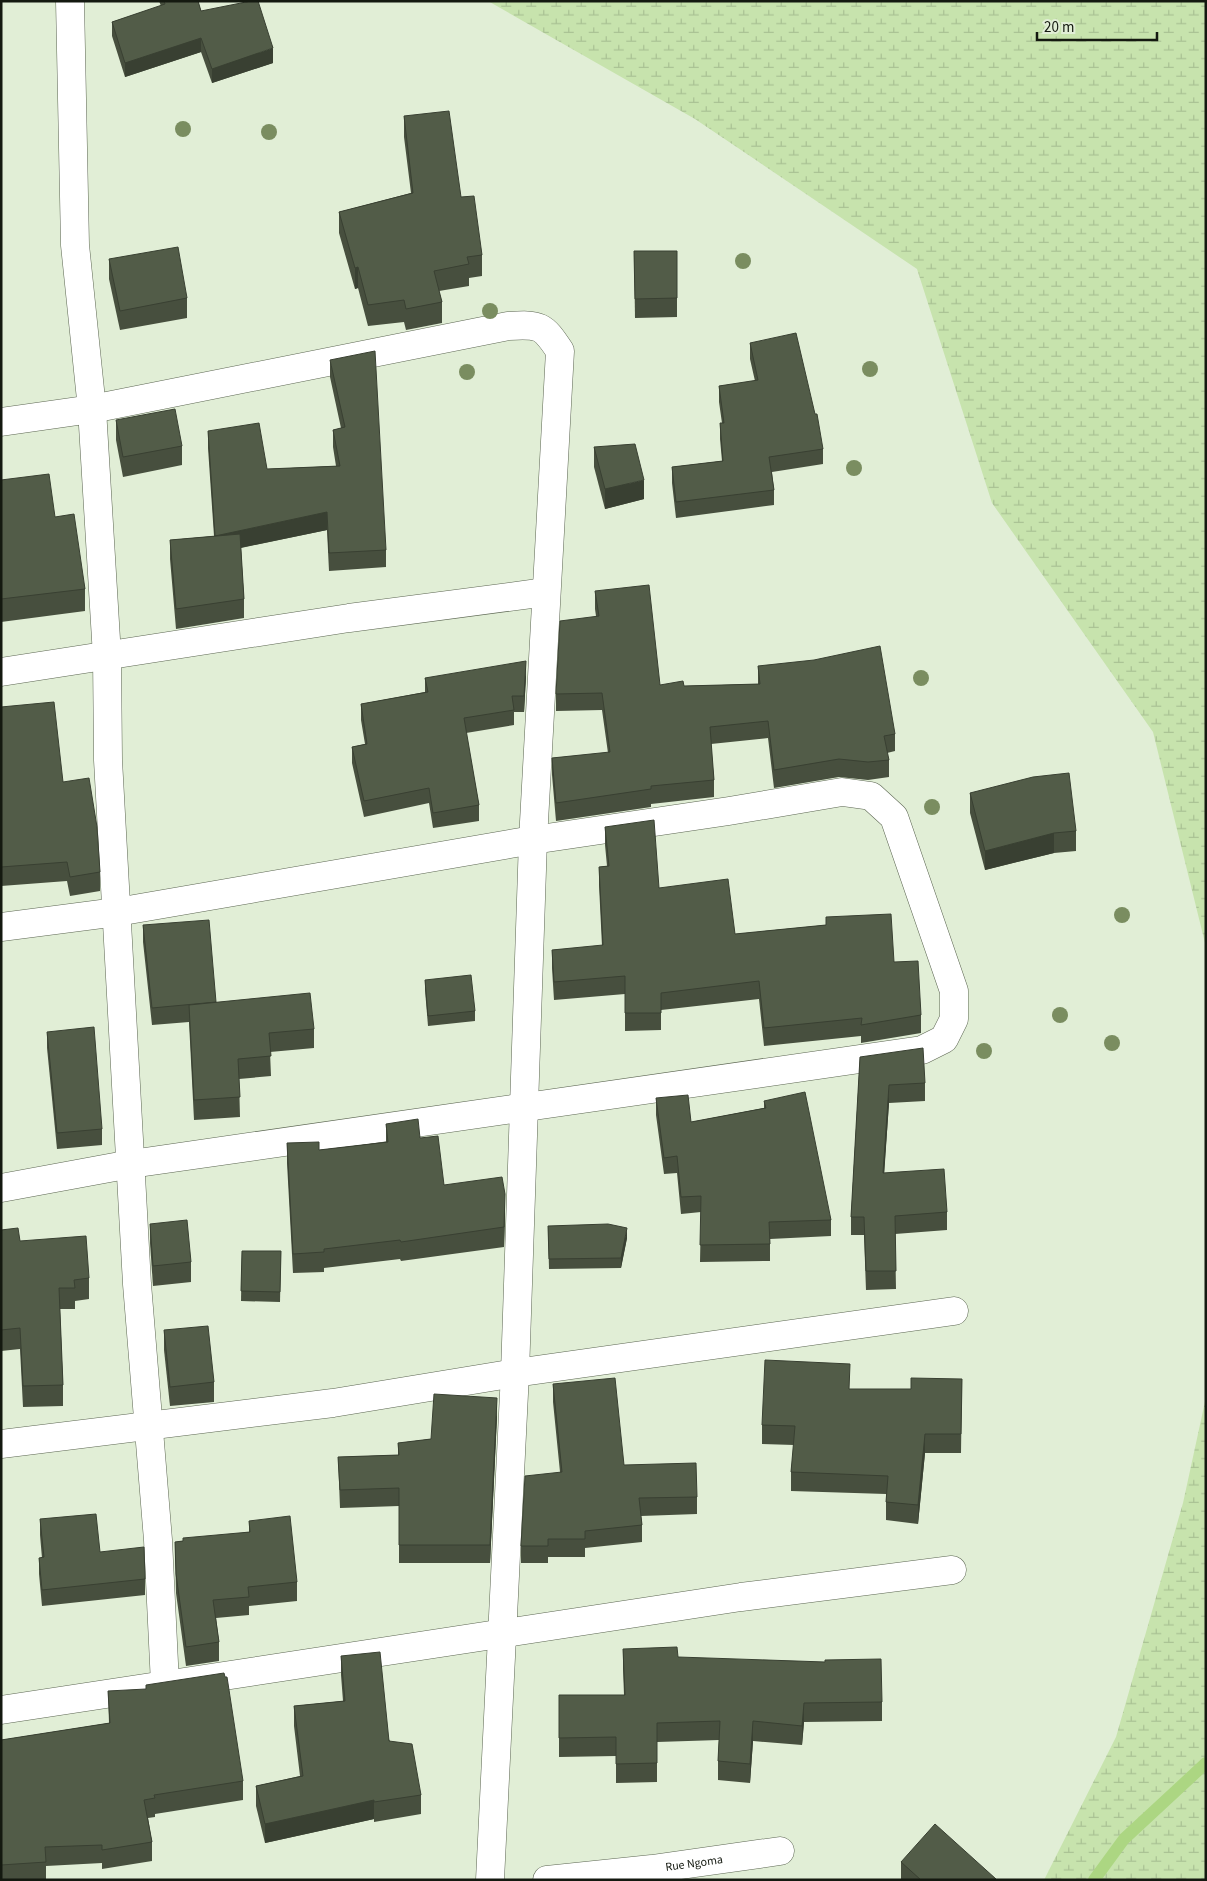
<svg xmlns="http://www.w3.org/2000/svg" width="1207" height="1881" font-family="'Source Sans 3',sans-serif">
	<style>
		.wetland { fill: url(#wetland-marsh) }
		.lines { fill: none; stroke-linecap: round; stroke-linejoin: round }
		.stream { stroke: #acd682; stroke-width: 12 }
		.minor-casing { stroke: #5c6652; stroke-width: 29 }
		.minor { stroke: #fff; stroke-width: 28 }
		.tree { fill: #7a8d60 }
		.wall { fill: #474f3e }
		.shaded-wall { fill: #394032 }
		.building { fill: #525c48; stroke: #394032 }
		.labels { text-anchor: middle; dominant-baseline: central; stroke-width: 5; stroke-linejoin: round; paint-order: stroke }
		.street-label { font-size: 12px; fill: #141910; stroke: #e1eed6 }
	</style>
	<defs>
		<pattern id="wetland-marsh" width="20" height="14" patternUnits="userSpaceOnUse" patternTransform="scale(1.25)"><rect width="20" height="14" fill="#c7e3ad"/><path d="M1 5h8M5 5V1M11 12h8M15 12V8" fill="none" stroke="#aac294"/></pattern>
	</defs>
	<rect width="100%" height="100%" fill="#e1eed6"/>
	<!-- wetland -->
	<g class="wetland">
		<path d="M488 1H1206V947L1153 732 992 503 917 269 695 119Z"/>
		<path d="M1206 1397V1880H1044L1116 1737 1183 1503Z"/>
	</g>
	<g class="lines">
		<!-- stream -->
		<path class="stream" d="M1094 1880 1124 1839 1206 1763"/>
		<defs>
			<g id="minor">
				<path d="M70 1 75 245 92 409 107 656 108 760 137 1284 158 1540 165 1684"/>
				<path d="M1 422 92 409 508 326C540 324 543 325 560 351L533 840 515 1373 490 1880"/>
				<path d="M1 672 349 618 546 592"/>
				<path d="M1 927 117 912 533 840 729 811 842 792 871 796 894 817 954 991V1019L944 1039 922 1050 131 1164 1 1188"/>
				<path d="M1 1444 333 1403 515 1373 954 1311"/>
				<path d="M1 1710 741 1597 952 1570"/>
				<path id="s1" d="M547 1880 652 1869 780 1851"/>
			</g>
		</defs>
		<!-- minor casing -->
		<use href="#minor" class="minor-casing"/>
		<!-- minor -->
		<use href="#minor" class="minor"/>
	</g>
	<!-- trees -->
	<g class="tree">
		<circle cx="183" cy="129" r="8"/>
		<circle cx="269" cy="132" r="8"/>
		<circle cx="743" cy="261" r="8"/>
		<circle cx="490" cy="311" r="8"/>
		<circle cx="870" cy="369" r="8"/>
		<circle cx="467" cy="372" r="8"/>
		<circle cx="854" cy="468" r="8"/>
		<circle cx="921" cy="678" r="8"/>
		<circle cx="932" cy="807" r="8"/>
		<circle cx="1122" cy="915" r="8"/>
		<circle cx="1060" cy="1015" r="8"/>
		<circle cx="1112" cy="1043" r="8"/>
		<circle cx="984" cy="1051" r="8"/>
	</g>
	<!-- wall -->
	<g class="wall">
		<path d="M159 1H198L201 11 273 63 212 83 201 52 125 77 112 36V22L161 6Z"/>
		<path d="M1 17 2 45V65H1Z"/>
		<path d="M404 116 461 197 482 255V276L469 278V286L439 291 442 302V323L406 330 404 322 368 326 358 288 355 289 339 233V212L411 193 404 137Z"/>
		<path d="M634 251H677V317L635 318Z"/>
		<path d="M109 259 187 298V318L120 330 109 279Z"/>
		<path d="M750 343 823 449V464L772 472 774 490V505L676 518 672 483V467L722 461 720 439V423H722L719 402V386L755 381 750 359Z"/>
		<path d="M330 360 386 550V567L329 571 327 530 241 548 244 599V618L176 629 170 559V540L214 536 208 448V431L267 469 336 466 333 447V430L341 428 330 377Z"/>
		<path d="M116 420 182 446V465L123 477 116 440Z"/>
		<path d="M594 447 644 499 605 509 594 467Z"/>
		<path d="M1 480 55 517 85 589V611L1 622Z"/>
		<path d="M595 591 660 685 684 686 758 684V666L895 734V751L887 753 889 760V777L868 780 839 777 774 788 768 738 711 744 714 780V797L651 804V807L556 821 552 775V758L608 753 602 710 556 711V694L596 616 595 609Z"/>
		<path d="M526 676 524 712H514V725L466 733 479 805V821L433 828 429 803 364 817 352 763V747L365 744 361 720V704L425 692V678Z"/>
		<path d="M1 707 63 782 100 872V891L70 896 67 881 1 886Z"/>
		<path d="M970 793 1076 831V851L1054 853 985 870 970 813Z"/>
		<path d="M605 827 659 888 735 934 826 925V917L894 962 921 1015V1033L861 1043V1036L764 1046 759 999 661 1010V1030L625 1031V994L554 1000 552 968V950L602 946 599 885V867L607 866 605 845Z"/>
		<path d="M143 925 216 1002 314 1029V1048L270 1052 271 1076 239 1079 240 1117 194 1120 189 1022 152 1025 143 942Z"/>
		<path d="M425 980 475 1011V1021L428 1026 425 990Z"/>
		<path d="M47 1032 102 1129V1145L57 1149 47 1048Z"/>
		<path d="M860 1057 925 1083V1101L889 1103 884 1173 947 1212V1230L895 1234 896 1289 866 1290 864 1235H851V1217Z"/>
		<path d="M656 1098 691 1122 764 1108V1101L831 1220V1236L770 1239V1261L700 1262 701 1212 681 1214 677 1173 664 1174 656 1115Z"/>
		<path d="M386 1124 420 1138 444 1185 505 1213 504 1247 401 1261 400 1259 324 1268V1272L293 1273 287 1163V1143L319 1150 386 1142Z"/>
		<path d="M150 1224 191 1262V1282L153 1286 150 1243Z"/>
		<path d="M548 1226 627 1238 621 1268 549 1269Z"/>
		<path d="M1 1230 20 1241 89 1278V1299L75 1301V1309H60L63 1385V1406L23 1407 20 1349 1 1351Z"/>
		<path d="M242 1251H281L280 1302 241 1301Z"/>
		<path d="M164 1330 214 1382V1402L170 1406 164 1350Z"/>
		<path d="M962 1379 961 1453H925L918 1524 886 1520V1494L791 1491V1472L794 1445 762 1444V1425L849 1389H911Z"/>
		<path d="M553 1384 624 1465 697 1497V1514L641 1516 642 1525V1542L585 1548V1557H548V1563H521V1546L560 1472 553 1402Z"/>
		<path d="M497 1416 490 1563H399V1506L340 1508 338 1457 398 1455V1443L431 1439Z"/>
		<path d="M40 1519 100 1552 145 1579V1595L42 1606 39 1574V1558H42L40 1535Z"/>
		<path d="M249 1521 297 1582V1601L249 1606V1615L216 1618 219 1642V1661L186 1666 176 1593 175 1542 249 1532Z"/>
		<path d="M623 1649 678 1657 882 1702V1721L804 1722 802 1745 753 1741 750 1783 718 1780V1761L719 1740 657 1742V1782L616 1783V1756L559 1757V1695H624L623 1668Z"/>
		<path d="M341 1656 421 1795V1814L374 1822V1819L265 1843 256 1806V1786L300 1776 294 1726V1706L343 1701 341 1675Z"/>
		<path d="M108 1691 243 1781V1800L155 1814V1817L148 1818 152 1842V1861L102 1869V1863L46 1866V1880H1V1740L109 1723Z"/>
		<path d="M901 1862 996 1880H901Z"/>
	</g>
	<!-- shaded-wall -->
	<g class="shaded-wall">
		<path d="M201 38V52L125 77V63Z"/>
		<path d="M273 48V63L212 83V69Z"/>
		<path d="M358 267V288L355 289V268Z"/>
		<path d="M644 480V499L605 509V489Z"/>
		<path d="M327 512V530L215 553V536Z"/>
		<path d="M526 661V676L524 712V696Z"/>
		<path d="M1054 833V853L985 870V851Z"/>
		<path d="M889 1085V1103L883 1191V1173Z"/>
		<path d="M505 1194V1213L504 1247V1227Z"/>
		<path d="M627 1228V1238L621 1268V1258Z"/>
		<path d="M497 1398V1416L490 1563V1545Z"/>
		<path d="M925 1434V1453L918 1524V1505Z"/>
		<path d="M804 1703V1722L802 1745V1726Z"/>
		<path d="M753 1721V1741L750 1783V1764Z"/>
		<path d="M374 1800V1819L265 1843V1824Z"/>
	</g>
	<!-- building -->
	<g class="building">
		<path d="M164 1H198L201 11 251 1H258L273 48 212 69 201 38 125 63 112 22 165 4Z"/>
		<path d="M449 111 461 197 474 196 482 255 467 257 469 264 434 271 442 302 406 309 404 300 368 305 358 267 355 268 339 212 413 193 404 116Z"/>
		<path d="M178 247 187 298 120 311 109 259Z"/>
		<path d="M634 251H677V298L635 299Z"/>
		<path d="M796 333 815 414H817L823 449 769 457 774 490 676 502 672 467 723 461 720 423H724L719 386 758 380 750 343Z"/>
		<path d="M375 351 386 550 329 553 327 512 215 536 208 431 259 423 267 469 340 466 333 430 345 427 330 360Z"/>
		<path d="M175 409 182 446 123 457 116 420Z"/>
		<path d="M635 444 644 480 605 489 594 447Z"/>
		<path d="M49 474 55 517 74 514 85 589 1 599V480Z"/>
		<path d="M240 534 244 599 176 609 170 540Z"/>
		<path d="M649 585 660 685 683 681 684 686 760 684 758 666 814 660 880 646 895 734 884 736 889 760 868 762 839 759 774 770 768 721 710 727 714 780 651 786V789L556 803 552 758 610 752 602 693 556 694 560 621 599 616 595 591Z"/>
		<path d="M526 661 524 696H512L514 710 464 718 479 805 433 813 429 788 364 801 352 747 367 744 361 704 428 692 425 678Z"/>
		<path d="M54 702 63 782 89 778 97 827 100 872 70 877 67 862 1 867V707Z"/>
		<path d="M1069 773 1076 831 1054 833 985 851 970 793 1033 777Z"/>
		<path d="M654 820 659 888 728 879 735 934 826 925V917L891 914 894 962 918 961 921 1015 861 1025 862 1018 764 1028 759 981 661 993V1013H625V976L554 982 552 950 603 945 599 867 609 866 605 827Z"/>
		<path d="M209 920 216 1002 152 1008 143 925Z"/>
		<path d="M471 975 475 1011 428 1016 425 980Z"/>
		<path d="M310 993 314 1029 269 1033 271 1056 238 1059 240 1097 194 1100 189 1005Z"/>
		<path d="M94 1027 102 1129 57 1133 47 1032Z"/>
		<path d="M923 1048 925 1083 889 1085 883 1173 944 1169 947 1212 895 1216 896 1271H866L864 1217H851L860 1057Z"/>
		<path d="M805 1092 831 1220 769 1222 770 1244 700 1245 701 1196 681 1197 677 1156 664 1158 656 1098 688 1095 691 1122 766 1108 764 1101Z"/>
		<path d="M418 1119 420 1138 438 1136 444 1185 502 1177 505 1194 504 1227 401 1242 400 1240 324 1249V1252L293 1254 287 1143 319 1142V1150L388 1142 386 1124Z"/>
		<path d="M187 1220 191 1262 153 1266 150 1224Z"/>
		<path d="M608 1224 627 1228 621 1258 549 1259 548 1226Z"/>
		<path d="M18 1228 20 1241 86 1236 89 1278 74 1280 75 1288H59L63 1385 23 1386 20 1328 1 1330V1230Z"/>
		<path d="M242 1251H281L280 1292 241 1291Z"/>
		<path d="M208 1326 214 1382 170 1387 164 1330Z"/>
		<path d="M765 1360 850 1364 849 1389H911V1378L962 1379 961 1434H925L918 1505 886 1502 888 1476 791 1472 795 1426 762 1425Z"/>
		<path d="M615 1378 624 1465 696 1463 697 1497 639 1498 642 1525 585 1531V1539H548V1546H521L525 1476 562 1472 553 1384Z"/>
		<path d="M434 1394 497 1398 490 1545H399V1488L340 1490 338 1457 399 1455 398 1443 431 1439Z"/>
		<path d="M96 1514 100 1552 144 1547 145 1579 42 1590 39 1558 44 1557 40 1519Z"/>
		<path d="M290 1516 297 1582 248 1587 249 1597 213 1600 219 1642 186 1647 176 1574 175 1542 183 1541V1538L250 1532 249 1521Z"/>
		<path d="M677 1647 678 1657 825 1662V1660L881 1659 882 1702 804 1703 802 1726 753 1721 750 1764 718 1761 720 1721 657 1723V1763L616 1764V1737L559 1738V1695H625L623 1649Z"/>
		<path d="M380 1652 389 1741 412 1744 421 1795 374 1802V1800L265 1824 256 1786 303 1776 294 1706 345 1701 341 1656Z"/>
		<path d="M224 1673 225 1677H227L243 1781 154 1795 155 1798 144 1800 152 1842 102 1850V1845L45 1847 46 1862 1 1865V1740L110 1723 108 1691 146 1689V1685Z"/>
		<path d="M935 1824 996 1879 995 1880H921L901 1862Z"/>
	</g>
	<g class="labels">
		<!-- street labels -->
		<g class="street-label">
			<text stroke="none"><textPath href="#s1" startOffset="148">Rue Ngoma</textPath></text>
		</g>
	</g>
	<!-- border -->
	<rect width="1207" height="1881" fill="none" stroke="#141910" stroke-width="5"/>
	<!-- scale -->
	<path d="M1037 32v8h120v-8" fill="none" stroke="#141910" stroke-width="2.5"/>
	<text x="1044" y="32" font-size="15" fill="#141910" stroke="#e1eed6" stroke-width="4" paint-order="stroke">20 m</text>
</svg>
